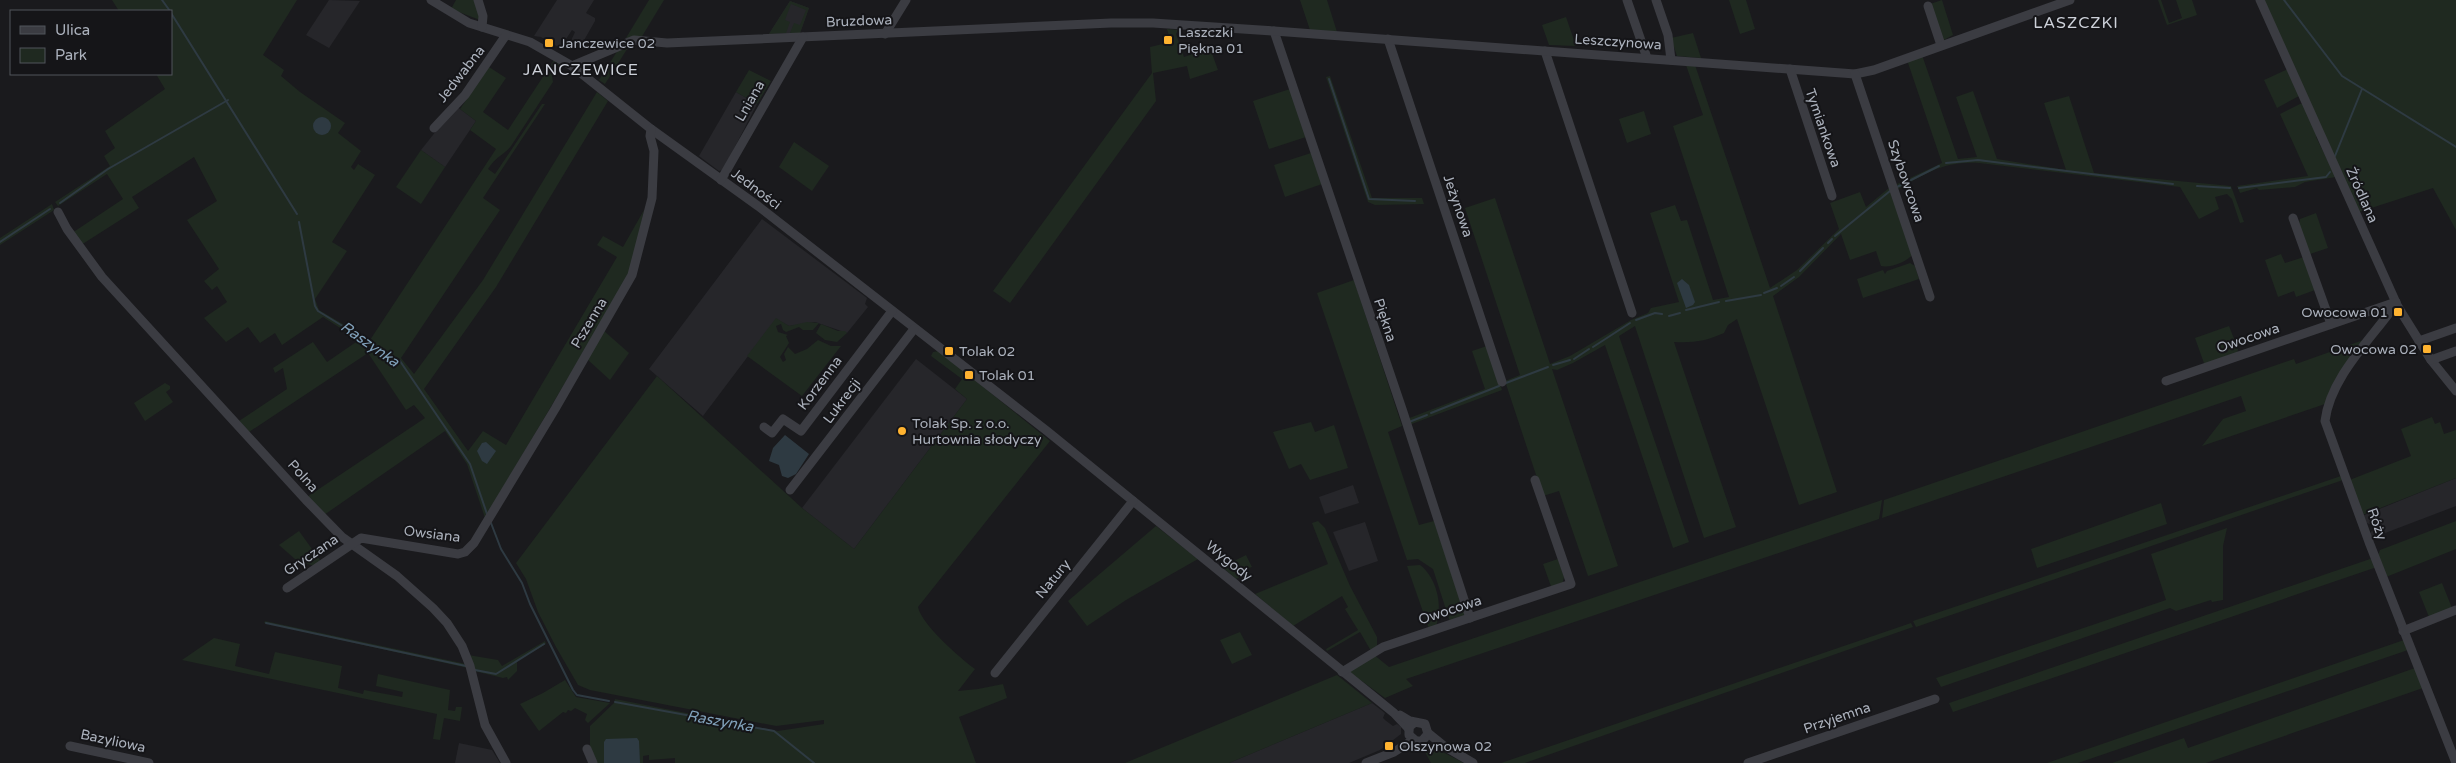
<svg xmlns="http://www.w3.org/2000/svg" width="2456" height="763" font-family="'Varela Round',sans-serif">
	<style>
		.built { fill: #26262a }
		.green { fill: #1f2920 }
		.water { fill: #2e3a42 }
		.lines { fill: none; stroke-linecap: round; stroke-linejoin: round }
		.stream { stroke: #2e3a42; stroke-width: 2 }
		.minor { stroke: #3b3c42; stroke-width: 9 }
		.poi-dot { fill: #ffb330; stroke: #151518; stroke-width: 2 }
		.labels { text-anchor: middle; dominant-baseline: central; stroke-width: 4; stroke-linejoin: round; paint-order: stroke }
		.street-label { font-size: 14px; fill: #acb2bd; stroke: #151518 }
		.poi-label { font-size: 14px; fill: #acb2bd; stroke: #151518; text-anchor: start }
		.water-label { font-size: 15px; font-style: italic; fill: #81a1ba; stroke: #151518 }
		.quarter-label { font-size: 16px; letter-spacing: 1px; fill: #cdd1d9; stroke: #151518 }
	</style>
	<rect width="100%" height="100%" fill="#1a1a1d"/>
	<!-- built -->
	<g class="built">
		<path d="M329 0 360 1 329 48 306 35Z"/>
		<path d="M557 0H594L586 13 595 18V21L579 49 570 43 575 32 572 30 560 48 541 37 534 36Z"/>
		<path d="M790 1 809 8 800 33 769 34Z"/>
		<path d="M736 92 757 104 723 170 719 171 699 156Z"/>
		<path d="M456 106 476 121 445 167 421 150Z"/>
		<path d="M762 219 867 298 865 304 868 307 847 333 815 322 789 326 776 319 703 416 649 369Z"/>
		<path d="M916 359 967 399 854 549 802 508Z"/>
		<path d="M2456 478V506L2372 538 2369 535 2373 529 2372 525 2364 522 2362 516Z"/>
		<path d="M1353 485 1359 503 1325 514 1319 497Z"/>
		<path d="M1365 522 1378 561 1349 571 1333 532Z"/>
		<path d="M1372 703 1385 713 1383 718 1385 720 1393 726 1397 724 1401 727V734L1380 750 1349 763H1229Z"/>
		<path d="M459 743 492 750 500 763H455Z"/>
	</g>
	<!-- green -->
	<g class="green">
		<path d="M112 0H297L263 55 284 70 281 76 300 92 345 123 338 133 361 151 351 167 354 170 358 164 375 175 332 242 347 251 315 299 319 310 370 340 496 149 470 130 476 121 460 109 489 67 506 78 483 112 508 130 554 60 560 64 552 76 553 82 511 146C503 156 496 156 488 169L495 174 542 104H545L483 198 500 210 401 358 414 374 483 280 597 92 608 101 496 287 424 389 468 451 483 431 506 445 617 257 597 245 603 236 623 247 644 210 630 273 485 518 467 464 445 431 324 515 307 497 425 418 414 405 406 410 368 353 249 432 239 421 287 389 283 368 275 373 273 368 313 342 327 362 359 340 323 317 282 345 275 333 260 343 248 327 226 342 204 318 227 302 217 286 212 290 204 281 219 269 187 220 217 201 194 157 132 197 139 208 81 245 72 233 123 199 107 174 58 206 55 202 110 166 104 156 115 148 105 131 165 89 156 74H171V11H119Z"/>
		<path d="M456 0H475L480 20 451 9Z"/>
		<path d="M649 0H664L641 38H626Z"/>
		<path d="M1300 0H1327L1337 32 1310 30Z"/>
		<path d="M1729 0H1746L1755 29 1740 34Z"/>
		<path d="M1942 0 1953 35 1942 41 1930 4Z"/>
		<path d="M2158 0H2161L2169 23 2182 18 2176 0H2192L2197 15 2167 25Z"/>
		<path d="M2264 0H2456V230L2433 188 2359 212Z"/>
		<path d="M790 1 809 8 800 33H790L794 23 800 25 806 10 791 4 785 20 790 22 786 33 769 34Z"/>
		<path d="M1566 17 1576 46 1549 45 1542 25Z"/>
		<path d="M1167 29 1178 30 1176 34 1184 57 1210 48 1218 70 1190 79 1187 66 1153 73 1156 101 1010 303 993 291 1152 73 1150 47 1171 42Z"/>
		<path d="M1693 33 1701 58 1677 56 1671 38Z"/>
		<path d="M629 46 605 84 599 80 618 50Z"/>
		<path d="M1922 55 1958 159 1977 157 1956 97 1973 91 1997 159 2066 170 2044 103 2069 96 2094 173 2231 186 2244 222 2240 223 2232 199 2227 194 2215 197 2219 209 2199 219 2180 187 1979 163C1943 161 1928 173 1898 189L1897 184 1942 163 1907 60Z"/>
		<path d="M1686 65H1695L1770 288 1797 270 1839 229 1830 203 1860 192 1866 207 1889 188 1913 254C1907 262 1891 268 1881 266L1876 251 1850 260 1841 234 1799 277 1773 296 1837 492 1799 505 1737 319 1728 325 1724 333C1706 341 1694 343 1674 342L1736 527 1704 538 1635 326 1619 336 1689 542 1673 548 1605 345 1573 363 1557 370 1552 369 1618 566 1588 576 1559 491 1543 496 1505 381 1520 375 1465 208 1495 198 1550 364 1570 356 1631 320 1648 313 1651 308 1679 302 1650 213 1675 205 1681 221 1687 220 1713 300 1729 297 1673 126 1703 115Z"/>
		<path d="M2288 69 2299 96 2277 108 2264 80Z"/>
		<path d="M749 70 771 81 757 104 736 92Z"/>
		<path d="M1330 76 1372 198H1422L1424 204 1375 205 1368 202 1326 77Z"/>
		<path d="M1290 89 1306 137 1269 149 1253 101Z"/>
		<path d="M2300 104H2303L2318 134 2316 137 2336 177 2305 182 2295 187 2259 190 2257 188 2240 193 2237 186 2308 176 2280 114Z"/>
		<path d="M1644 111 1651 134 1627 143 1619 119Z"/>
		<path d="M794 142 829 166 812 191 779 167Z"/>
		<path d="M421 150 445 167 421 204 396 187Z"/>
		<path d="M1311 153 1322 184 1285 197 1274 165Z"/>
		<path d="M52 204 54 210 0 245V238Z"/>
		<path d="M2316 213 2328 248 2310 254 2299 224 2300 219Z"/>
		<path d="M2281 254 2285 263 2304 257 2315 290 2296 297 2294 291 2278 297 2265 260Z"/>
		<path d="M1910 263 1915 266 1919 279 1863 298 1857 279 1883 270 1885 274 1887 271Z"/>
		<path d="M1354 280 1402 426 1388 432 1419 525 1434 521 1465 614 1464 617 1450 622 1433 569 1418 559 1407 560 1317 293Z"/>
		<path d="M776 318 789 326 807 322 819 323 813 330H803L799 327 786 332 783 330 781 324 776 326 778 332 788 335 786 336 789 343 780 357 783 362 786 360 784 354 788 347 795 354 807 349 818 340 831 346H841L802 396 747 356Z"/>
		<path d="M821 324 838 331H845L847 333 837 342 825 340 816 333Z"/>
		<path d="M2229 326 2238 349 2237 354 2205 366 2195 338Z"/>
		<path d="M604 331 629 353 610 380 587 359Z"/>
		<path d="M2369 338 2325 404 2202 446 2223 419 2246 411 2241 396 1882 518 1884 500 2294 359 2296 364Z"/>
		<path d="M1487 346 1502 390 1409 425 1407 419 1485 389 1472 351Z"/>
		<path d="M939 351 1050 441 918 607C921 624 960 658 975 669L958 691 978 689 1003 684 1007 698 959 717 976 763H675V758L649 760V755L643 756V763H596L590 748V726L614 703 615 699 778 731 824 724V720L776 726 590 690 578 685 556 647 538 612 526 579 516 563 657 376 802 508 854 549 967 399 955 389 962 379 931 356 933 352Z"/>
		<path d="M165 383 170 386V389L166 392 173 402 145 421 134 403Z"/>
		<path d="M2432 417 2435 424 2440 422 2444 434 2456 430V478L2360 516 2347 481 2411 456 2401 429Z"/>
		<path d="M1311 422 1315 432 1334 425 1348 468 1310 480 1301 464 1289 469 1273 432Z"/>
		<path d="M2341 476 2343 480 1916 627 1913 621Z"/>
		<path d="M1882 500 1879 519 1406 679 1413 686 1385 698 1348 671 1373 654 1389 667Z"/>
		<path d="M2161 503 2167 524 2037 568 2031 549Z"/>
		<path d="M1318 521 1325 528 1350 586 1377 637V647L1371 651 1360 632 1327 651 1326 649 1358 630 1345 609 1348 607 1342 596 1293 626 1255 594 1328 564 1312 523Z"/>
		<path d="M2456 521V549L2386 577 2378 555 2380 550Z"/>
		<path d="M1156 526 1198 559 1126 600 1087 626 1068 601Z"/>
		<path d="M2227 528 2223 546V600L2212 602 2211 600 2176 611 2170 608 1941 687 1936 678 2166 600 2151 554Z"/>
		<path d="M299 531 322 563 316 567 295 559 279 545Z"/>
		<path d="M1246 555 1252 567 1242 570 1240 577 1236 579 1222 567Z"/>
		<path d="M2373 558 2377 567 1953 712 1949 703Z"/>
		<path d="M1558 559 1564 577 1562 585 1552 589 1543 564Z"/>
		<path d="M1420 565C1437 578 1443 606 1436 626L1429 629 1407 566Z"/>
		<path d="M2442 583 2452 608 2429 617 2419 592Z"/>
		<path d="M265 621 466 664 468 668 264 623Z"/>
		<path d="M1911 623 1913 627 1525 763H1501Z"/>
		<path d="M1240 632 1252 655 1232 664 1220 640Z"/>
		<path d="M214 638 240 644 235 666 269 674 275 652 342 666 338 688 363 694 364 690 402 697 403 692 376 686 378 674 450 690 448 710 455 711 456 707H462L460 721 444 718 440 740 433 739 437 714 182 660Z"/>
		<path d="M2404 640 2408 650 2078 763H2047Z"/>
		<path d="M545 641 546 644 517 661V671L508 680 507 677 503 678 474 671 468 655 498 660 502 666Z"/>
		<path d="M2415 668 2423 688 2206 763H2112L2184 738 2188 748Z"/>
		<path d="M1337 675 1372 703 1229 763H1125Z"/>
		<path d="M565 680 576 697 610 703 588 723 585 720 587 714 575 708 571 711 568 710 566 713 563 712 539 731 520 704 543 693Z"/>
		<path d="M1429 745 1464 763H1431L1425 752 1420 753V746Z"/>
	</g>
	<!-- water -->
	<g class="water">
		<circle cx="322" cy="126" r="9"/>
		<path d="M1682 279 1689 285 1695 302 1693 305 1686 308 1677 283Z"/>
		<path d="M785 435 809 454 796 474 788 478 782 476 779 465 769 461 773 448Z"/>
		<path d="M486 442 496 451 487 464 482 461 477 451 482 443Z"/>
		<path d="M637 738 639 741 640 763H604V742L606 739Z"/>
	</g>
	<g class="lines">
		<!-- stream -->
		<g class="stream">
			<path d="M162 0 170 11"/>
			<path d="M2284 0 2342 76 2456 147"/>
			<path d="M171 13 297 214"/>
			<path d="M1329 79 1369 199 1415 201"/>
			<path d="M2335 156 2362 89"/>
			<path d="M1946 163 1978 160 2173 184"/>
			<path d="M2197 186 2230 188"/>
			<path d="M1897 187 1939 166"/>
			<path d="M2239 188 2326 177 2330 172"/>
			<path d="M60 203 108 169 228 100"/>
			<path d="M299 222 315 306 318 311 400 361 470 464 487 514"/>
			<path d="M1835 236 1890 191"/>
			<path d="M0 242 50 209"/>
			<path d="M1828 243 1832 239"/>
			<path d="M1800 271 1823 248"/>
			<path d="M1781 286 1794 277"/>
			<path d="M1764 293 1777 288"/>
			<path d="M1726 301 1761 295"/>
			<path d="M1686 310 1719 302"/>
			<path d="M1669 316 1680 313"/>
			<path d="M1636 320 1655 313 1662 314"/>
			<path d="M1593 347 1630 323"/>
			<path d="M1574 359 1589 349"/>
			<path d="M1553 365 1570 360"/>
			<path d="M1506 383 1548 367"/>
			<path d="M1431 413 1499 386"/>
			<path d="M1409 422 1427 415"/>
			<path d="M491 523 501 549 522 583 530 604 573 690 577 695 609 701"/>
			<path d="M266 623 466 666"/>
			<path d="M475 670 496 674 544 644"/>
			<path d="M615 702 774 731 814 763"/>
		</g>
		<!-- minor -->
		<g class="minor">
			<path d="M431 0 469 23 530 42 572 66 651 129 758 206 1047 431 1394 713 1409 729"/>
			<path d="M478 0 483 16 482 27"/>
			<path d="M1627 0 1647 58"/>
			<path d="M1656 0 1668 35 1671 60"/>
			<path d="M2260 0 2398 307 2431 360 2456 391"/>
			<path d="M1928 6 1941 45"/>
			<path d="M1274 31 1403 412 1470 618"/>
			<path d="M885 34 906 0"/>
			<path d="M1388 39 1502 382"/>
			<path d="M1545 51 1632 313"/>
			<path d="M572 66 634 40 667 43 1111 23H1153L1274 31 1855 74 1874 70 2070 0"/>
			<path d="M1790 69 1832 196"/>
			<path d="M1855 74 1930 297"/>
			<path d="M434 128 465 95 506 35"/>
			<path d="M721 180 803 37"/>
			<path d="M58 212 67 229 102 277 306 500 342 537 397 576 433 608 447 623 462 646 470 666 485 725 506 763"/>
			<path d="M2293 218 2331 324"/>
			<path d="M2398 307 2390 312C2366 344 2330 380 2325 421L2369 542 2456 763"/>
			<path d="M2419 341 2456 328"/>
			<path d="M2431 360 2456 351"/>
			<path d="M2166 381 2396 302"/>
			<path d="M764 427 772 433 783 419 801 431 892 311"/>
			<path d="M790 490 914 329"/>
			<path d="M287 588 361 538 458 554 465 552 474 543 555 409 632 275 652 198 654 151 650 136 651 129"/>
			<path d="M2403 631 2456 610"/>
			<path d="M1342 672 1383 647 1571 584 1535 480"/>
			<path d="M995 673 1133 501"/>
			<path d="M1400 715 1410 721 1425 724 1428 734 1422 741H1416L1409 735V727L1415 722"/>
			<path d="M1428 733 1444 746 1473 763"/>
			<path d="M70 746 149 763"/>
			<path d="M587 749 593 763"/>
			<path d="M1366 763 1394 752 1413 740"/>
			<path d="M1748 763 1935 699"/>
		</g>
	</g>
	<!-- markers -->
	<g class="poi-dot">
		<rect x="1163" y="35" width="10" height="10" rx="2.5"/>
		<rect x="544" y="38" width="10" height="10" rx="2.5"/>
		<rect x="2393" y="307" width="10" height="10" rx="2.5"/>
		<rect x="2422" y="344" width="10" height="10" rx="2.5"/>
		<rect x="944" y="346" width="10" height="10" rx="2.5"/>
		<rect x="964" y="370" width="10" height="10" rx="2.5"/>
		<circle cx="902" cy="431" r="5"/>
		<rect x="1384" y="741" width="10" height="10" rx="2.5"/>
	</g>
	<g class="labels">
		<!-- street labels -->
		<g class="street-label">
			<text transform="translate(859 21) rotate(-2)">Bruzdowa</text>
			<text transform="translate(1618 42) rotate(4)">Leszczynowa</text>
			<text transform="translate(461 74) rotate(-52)">Jedwabna</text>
			<text transform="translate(750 101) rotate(-60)">Lniana</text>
			<text transform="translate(1823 128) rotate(71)">Tymiankowa</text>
			<text transform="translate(1906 181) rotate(71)">Szybowcowa</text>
			<text transform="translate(756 189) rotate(37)">Jedności</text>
			<text transform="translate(2362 195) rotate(66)">Źródlana</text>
			<text transform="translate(1458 206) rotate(71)">Jeżynowa</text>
			<text transform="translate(1385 320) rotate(72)">Piękna</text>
			<text transform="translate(589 323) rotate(-59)">Pszenna</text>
			<text transform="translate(2248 338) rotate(-19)">Owocowa</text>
			<text transform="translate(820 383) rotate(-53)">Korzenna</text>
			<text transform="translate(842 401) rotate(-53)">Lukrecji</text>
			<text transform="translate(303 476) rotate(48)">Polna</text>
			<text transform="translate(2377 524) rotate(70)">Róży</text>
			<text transform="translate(432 534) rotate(7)">Owsiana</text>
			<text transform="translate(311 555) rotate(-34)">Gryczana</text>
			<text transform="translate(1229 561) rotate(39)">Wygody</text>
			<text transform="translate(1053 579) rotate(-51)">Natury</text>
			<text transform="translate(1450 610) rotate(-18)">Owocowa</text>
			<text transform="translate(1837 718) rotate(-19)">Przyjemna</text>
			<text transform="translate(113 741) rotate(12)">Bazyliowa</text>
		</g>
		<!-- poi labels -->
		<g class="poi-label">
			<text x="1178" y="32">Laszczki<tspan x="1178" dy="16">Piękna 01</tspan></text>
			<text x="559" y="43">Janczewice 02</text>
			<text x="2388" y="312" text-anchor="end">Owocowa 01</text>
			<text x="2417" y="349" text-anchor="end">Owocowa 02</text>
			<text x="959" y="351">Tolak 02</text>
			<text x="979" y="375">Tolak 01</text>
			<text x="912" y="423">Tolak Sp. z o.o.<tspan x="912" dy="16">Hurtownia słodyczy</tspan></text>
			<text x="1399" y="746">Olszynowa 02</text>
		</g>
		<!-- water labels -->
		<g class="water-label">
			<text transform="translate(370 344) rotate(35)">Raszynka</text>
			<text transform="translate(720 721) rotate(10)">Raszynka</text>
		</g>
		<!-- quarter labels -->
		<g class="quarter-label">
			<text x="2076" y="23">LASZCZKI</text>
			<text x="581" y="70">JANCZEWICE</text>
		</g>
	</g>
	<!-- legend -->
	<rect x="10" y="10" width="162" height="65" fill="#151518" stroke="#51545a"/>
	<rect x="20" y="26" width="25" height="8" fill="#3b3c42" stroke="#51545a"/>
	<text x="55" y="35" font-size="15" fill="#acb2bd">Ulica</text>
	<rect x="20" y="48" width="25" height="15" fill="#1f2920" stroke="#51545a"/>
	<text x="55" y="60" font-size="15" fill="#acb2bd">Park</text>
</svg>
